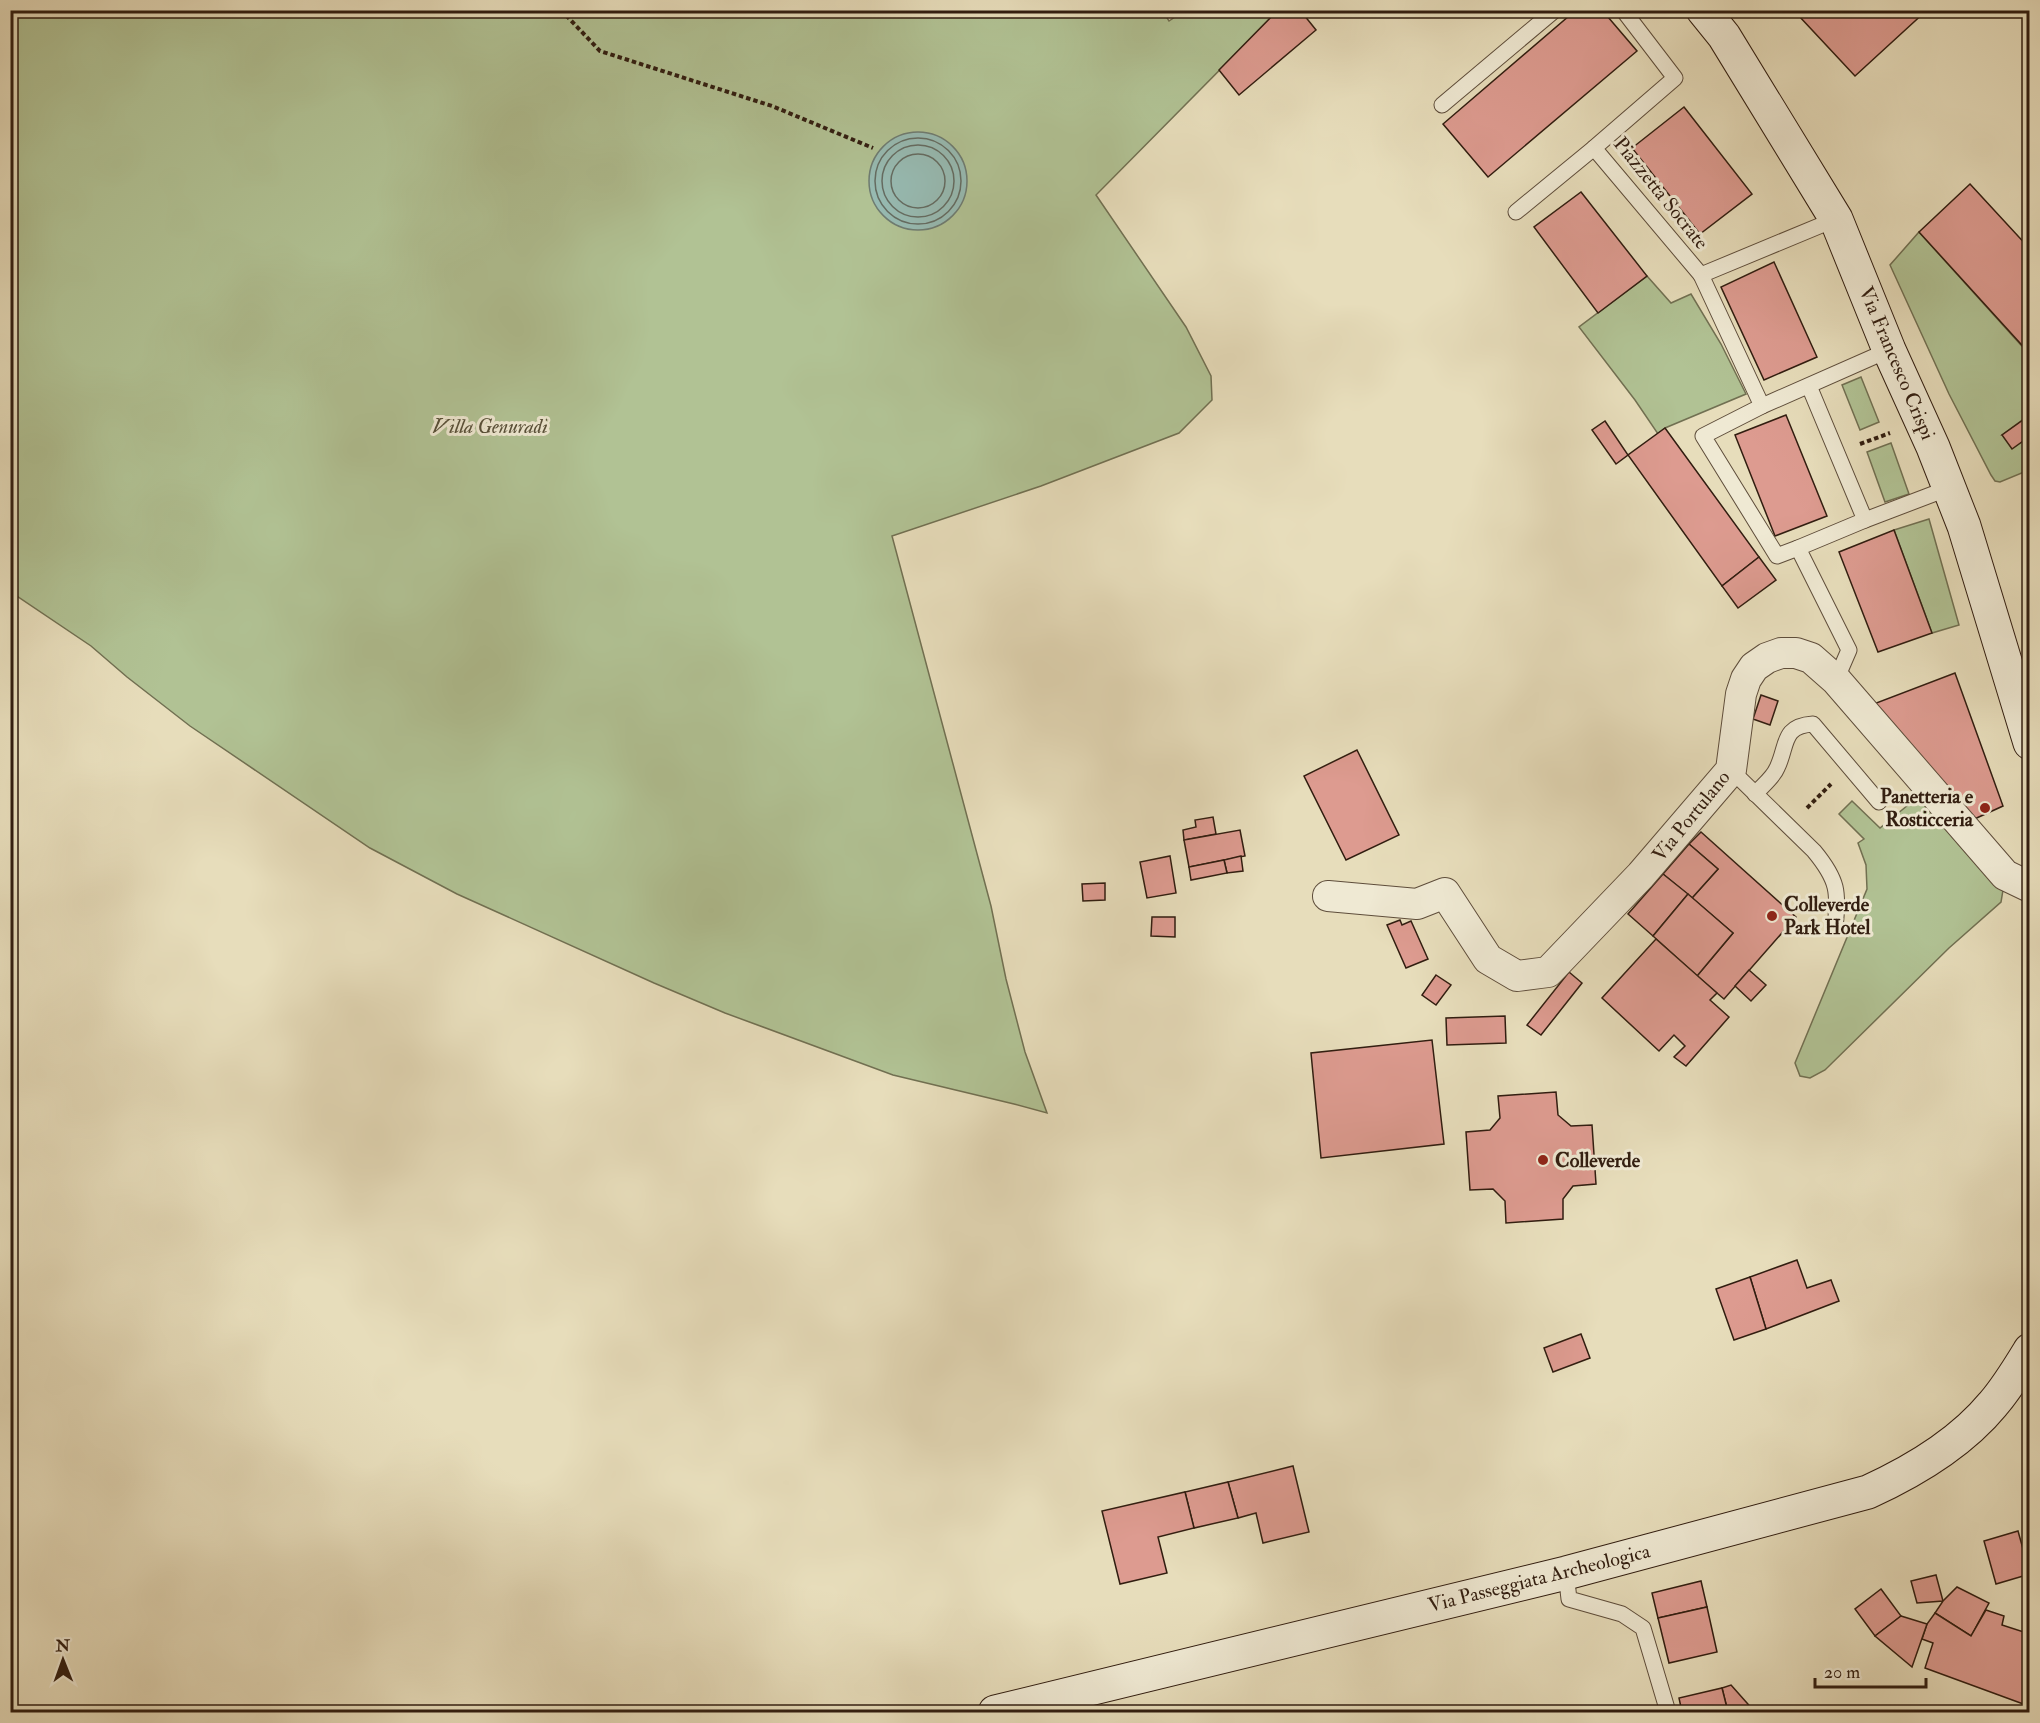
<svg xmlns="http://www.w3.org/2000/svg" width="2040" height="1723" font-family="'IM FELL Double Pica',serif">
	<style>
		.green { fill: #b1c294; stroke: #717052; stroke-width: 1.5 }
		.water { fill: #97bbb3; stroke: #6e7c72; stroke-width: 1.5 }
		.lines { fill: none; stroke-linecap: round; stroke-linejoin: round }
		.shore { stroke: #646c62; stroke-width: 1.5 }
		.building { fill: #dd9b90; stroke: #311d10; stroke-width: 1.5 }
		.service-casing { stroke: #5e4d3b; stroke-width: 17 }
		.minor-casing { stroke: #5e4d3b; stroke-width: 32 }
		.secondary-casing { stroke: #311d10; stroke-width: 35 }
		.path { stroke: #311d10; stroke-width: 4; stroke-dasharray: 4.5 3; stroke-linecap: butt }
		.service { stroke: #efe9d3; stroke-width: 15 }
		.minor { stroke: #efe9d3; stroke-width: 30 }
		.secondary { stroke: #efe9d3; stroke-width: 33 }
		.poi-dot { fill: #8f2418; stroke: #efe9d3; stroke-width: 2 }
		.labels { text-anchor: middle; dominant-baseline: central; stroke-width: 6; stroke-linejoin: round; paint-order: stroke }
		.street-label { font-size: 20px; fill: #311d10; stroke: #efe9d3 }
		.park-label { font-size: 20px; font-style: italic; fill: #574f38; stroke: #efe9d3 }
		.poi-label { font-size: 20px; font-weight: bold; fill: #311d10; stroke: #efe9d3; text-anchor: start }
	</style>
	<rect width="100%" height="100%" fill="#e7ddbb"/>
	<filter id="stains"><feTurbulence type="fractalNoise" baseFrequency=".00333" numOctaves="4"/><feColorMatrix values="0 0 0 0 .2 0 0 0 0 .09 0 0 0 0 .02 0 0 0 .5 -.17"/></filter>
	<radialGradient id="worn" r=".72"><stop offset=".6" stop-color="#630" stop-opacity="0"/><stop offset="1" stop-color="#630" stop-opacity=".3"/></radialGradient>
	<!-- green -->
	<g class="green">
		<path d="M1162 10 1169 21 1184 11H1278L1096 195 1186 327 1211 376 1212 400 1179 433 1041 486 892 536 991 906 1006 979 1025 1052 1047 1113 1014 1104 893 1075 725 1013 654 983 457 894 370 848 190 726 127 677 91 646 11 592 10 11Z"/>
		<path d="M1919 232 2029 354V415L2002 435 2029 436V470L2000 482 1995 481 1991 475 1949 394 1890 265Z"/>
		<path d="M1647 276 1671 303 1691 294 1721 344 1746 394 1665 428 1658 434 1635 400 1579 327Z"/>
		<path d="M1861 377 1879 422 1860 430 1842 385Z"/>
		<path d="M1891 443 1909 494 1885 502 1867 452Z"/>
		<path d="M1929 519 1959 625 1932 633 1894 530Z"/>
		<path d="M1919 796 2003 890 2001 902 1949 948 1825 1070 1810 1078 1800 1076 1795 1063 1867 889 1866 865 1858 843 1864 839 1839 814 1852 801 1880 828Z"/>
	</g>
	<!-- water -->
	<circle class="water" cx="918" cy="181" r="49"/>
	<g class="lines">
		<!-- shore -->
		<g class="shore">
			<circle cx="918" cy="181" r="43"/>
			<circle cx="918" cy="181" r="36"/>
			<circle cx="918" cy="181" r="27"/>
		</g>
	</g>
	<!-- building -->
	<g class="building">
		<path d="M1278 10H1300L1316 30 1239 95 1219 70Z"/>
		<path d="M1576 10H1602L1637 51 1488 177 1443 124Z"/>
		<path d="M1806 10H1927L1855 76 1799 16Z"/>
		<path d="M1684 107 1752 194 1700 234 1632 148Z"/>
		<path d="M1970 184 2030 249V354L1919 232Z"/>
		<path d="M1581 192 1647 276 1598 313 1534 227Z"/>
		<path d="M1774 262 1817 357 1764 380 1721 287Z"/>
		<path d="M1786 415 1827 516 1775 536 1735 435Z"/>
		<path d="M2030 415V436L2012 449 2002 435Z"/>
		<path d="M1605 421 1628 455 1616 464 1592 430Z"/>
		<path d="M1665 428 1759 557 1722 586 1628 455Z"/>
		<path d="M1894 530 1932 633 1878 652 1839 552Z"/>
		<path d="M1759 557 1776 580 1738 608 1722 586Z"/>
		<path d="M1955 673 2003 806 1970 821 1871 705Z"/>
		<path d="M1761 695 1778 701 1770 725 1753 719Z"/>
		<path d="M1357 750 1399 835 1346 860 1304 776Z"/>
		<path d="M1213 817 1216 834 1184 840 1183 830 1196 827 1195 820Z"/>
		<path d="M1240 830 1245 856 1189 867 1184 840Z"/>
		<path d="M1701 832 1796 917 1724 999 1697 976 1733 933 1692 898 1718 869 1689 844Z"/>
		<path d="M1689 844 1718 869 1692 898 1663 874Z"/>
		<path d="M1170 856 1176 893 1147 898 1140 862Z"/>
		<path d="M1241 856 1243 871 1227 873 1224 860Z"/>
		<path d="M1224 860 1227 873 1191 880 1189 867Z"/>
		<path d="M1663 874 1688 894 1653 936 1628 914Z"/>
		<path d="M1105 883V900L1083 901 1082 884Z"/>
		<path d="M1688 894 1733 933 1697 976 1653 936Z"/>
		<path d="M1152 917H1175V937L1151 936Z"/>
		<path d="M1400 920 1402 925 1411 921 1428 959 1406 968 1387 925Z"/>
		<path d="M1656 939 1717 993 1710 1000 1729 1017 1686 1066 1674 1057 1685 1046 1674 1035 1659 1051 1602 998Z"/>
		<path d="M1749 970 1766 985 1751 1001 1735 986Z"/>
		<path d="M1569 972 1582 983 1541 1035 1527 1025Z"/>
		<path d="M1436 975 1451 985 1436 1005 1422 995Z"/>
		<path d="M1505 1016 1506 1043 1447 1045 1446 1018Z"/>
		<path d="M1432 1040 1444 1144 1321 1158 1311 1053Z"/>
		<path d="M1556 1092 1558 1115 1571 1126 1592 1125 1596 1184 1573 1186 1563 1199V1219L1506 1223 1505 1201 1493 1189 1470 1190 1466 1132 1490 1130 1500 1118 1498 1096Z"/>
		<path d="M1797 1260 1807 1288 1831 1280 1839 1301 1766 1329 1750 1277Z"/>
		<path d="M1750 1277 1766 1329 1734 1340 1716 1289Z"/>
		<path d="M1581 1334 1590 1358 1553 1372 1544 1348Z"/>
		<path d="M1293 1466 1309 1532 1263 1543 1256 1513 1238 1518 1228 1482Z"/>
		<path d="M1228 1482 1238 1518 1194 1528 1185 1492Z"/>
		<path d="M1185 1492 1194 1528 1158 1537 1167 1573 1120 1584 1102 1511Z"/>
		<path d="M2018 1531 2030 1574 1996 1584 1984 1541Z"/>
		<path d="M1936 1575 1943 1601 1917 1603 1911 1581Z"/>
		<path d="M1701 1581 1707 1607 1658 1618 1652 1593Z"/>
		<path d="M1957 1587 1989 1603 1971 1636 1935 1613 1943 1601Z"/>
		<path d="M1881 1589 1901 1616 1875 1636 1855 1609Z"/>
		<path d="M1707 1607 1717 1652 1669 1663 1658 1618Z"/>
		<path d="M1986 1610 2004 1616 2002 1625 2030 1634V1695L2026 1705 1925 1668 1933 1643 1922 1639 1927 1624 1935 1613 1971 1636Z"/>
		<path d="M1901 1616 1927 1624 1912 1667 1875 1636Z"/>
		<path d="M1731 1685 1755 1712H1728L1722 1688Z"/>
		<path d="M1722 1688 1728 1712H1682L1679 1698Z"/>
		<path d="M1881 1706 1945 1712H1881Z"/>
	</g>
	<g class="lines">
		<defs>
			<g id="service">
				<path d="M1623 10 1675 78 1594 148 1701 275 1836 219"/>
				<path d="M1442 105 1555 10"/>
				<path d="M1516 212 1594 148"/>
				<path d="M1701 275 1762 406 1889 350"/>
				<path d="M1809 386 1865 520 1798 548 1849 650 1836 680"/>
				<path d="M1762 406 1703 436 1777 556 1798 548"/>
				<path d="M1865 520 1949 488"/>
				<path d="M1731 770 1814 851C1838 880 1839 892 1835 928"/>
				<path d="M1755 794C1762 786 1773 778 1777 768 1788 746 1781 726 1813 724L1879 802"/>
				<path d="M1566 1573 1569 1599 1622 1614 1643 1628 1668 1712"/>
			</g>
			<path id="minor" d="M1328 896 1417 904 1445 893 1488 959 1517 976 1548 972 1641 875 1731 770 1741 694 1746 679 1754 667 1767 658 1781 653H1796L1811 658 1836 680 2005 875 2030 887"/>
			<g id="secondary">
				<path d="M1703 10 1724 36 1836 219 1889 350 1933 447 1964 526 2030 743"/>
				<path d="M995 1712 1566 1573 1868 1492C1914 1471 1960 1444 1993 1404 2007 1388 2019 1368 2030 1350"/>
			</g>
		</defs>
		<!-- service casing -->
		<use href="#service" class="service-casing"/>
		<!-- minor casing -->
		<use href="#minor" class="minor-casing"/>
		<!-- secondary casing -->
		<use href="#secondary" class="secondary-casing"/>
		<!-- path -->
		<g class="path">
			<path d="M561 10 600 51 772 106 873 148"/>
			<path d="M1860 444 1890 433"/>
			<path d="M1807 808 1831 784"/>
		</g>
		<!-- service -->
		<use href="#service" class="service"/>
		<!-- minor -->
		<use href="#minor" class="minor"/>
		<!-- secondary -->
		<use href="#secondary" class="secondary"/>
	</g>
	<!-- markers -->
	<g class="poi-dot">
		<circle cx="1985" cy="808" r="6"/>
		<circle cx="1772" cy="916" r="6"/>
		<circle cx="1543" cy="1160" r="6"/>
	</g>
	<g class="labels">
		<!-- street labels -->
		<g class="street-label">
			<text transform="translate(1661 193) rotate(51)">Piazzetta Socrate</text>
			<text transform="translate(1897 363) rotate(67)">Via Francesco Crispi</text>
			<text transform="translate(1691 816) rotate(-51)">Via Portulano</text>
			<text transform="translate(1539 1578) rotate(-14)">Via Passeggiata Archeologica</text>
		</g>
		<!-- park labels -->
		<g class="park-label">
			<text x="490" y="426">Villa Genuradi</text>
		</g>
		<!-- poi labels -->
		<g class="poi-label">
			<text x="1973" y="796" text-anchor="end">Panetteria e<tspan x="1973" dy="23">Rosticceria</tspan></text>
			<text x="1784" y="904">Colleverde<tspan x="1784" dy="23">Park Hotel</tspan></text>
			<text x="1555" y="1160">Colleverde</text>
		</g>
	</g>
	<!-- margin -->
	<rect width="2040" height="1723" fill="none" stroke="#e7ddbb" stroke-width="36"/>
	<rect x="12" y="12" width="2016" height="1699" fill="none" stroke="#311d10" stroke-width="3"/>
	<rect x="18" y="18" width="2004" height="1687" fill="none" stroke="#311d10" stroke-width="1.5"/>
	<!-- north arrow -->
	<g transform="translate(63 1660) rotate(359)" stroke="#efe9d3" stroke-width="4.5" paint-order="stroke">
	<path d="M0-4.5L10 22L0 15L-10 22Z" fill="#311d10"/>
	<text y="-9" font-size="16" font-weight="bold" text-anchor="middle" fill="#311d10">N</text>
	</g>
	<!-- scale -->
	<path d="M1815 1678v9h111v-9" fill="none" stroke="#311d10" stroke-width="3"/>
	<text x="1824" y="1678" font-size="18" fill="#311d10" stroke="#efe9d3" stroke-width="4.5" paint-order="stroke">20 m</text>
	<rect width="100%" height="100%" filter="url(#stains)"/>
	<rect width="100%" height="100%" fill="url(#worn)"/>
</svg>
